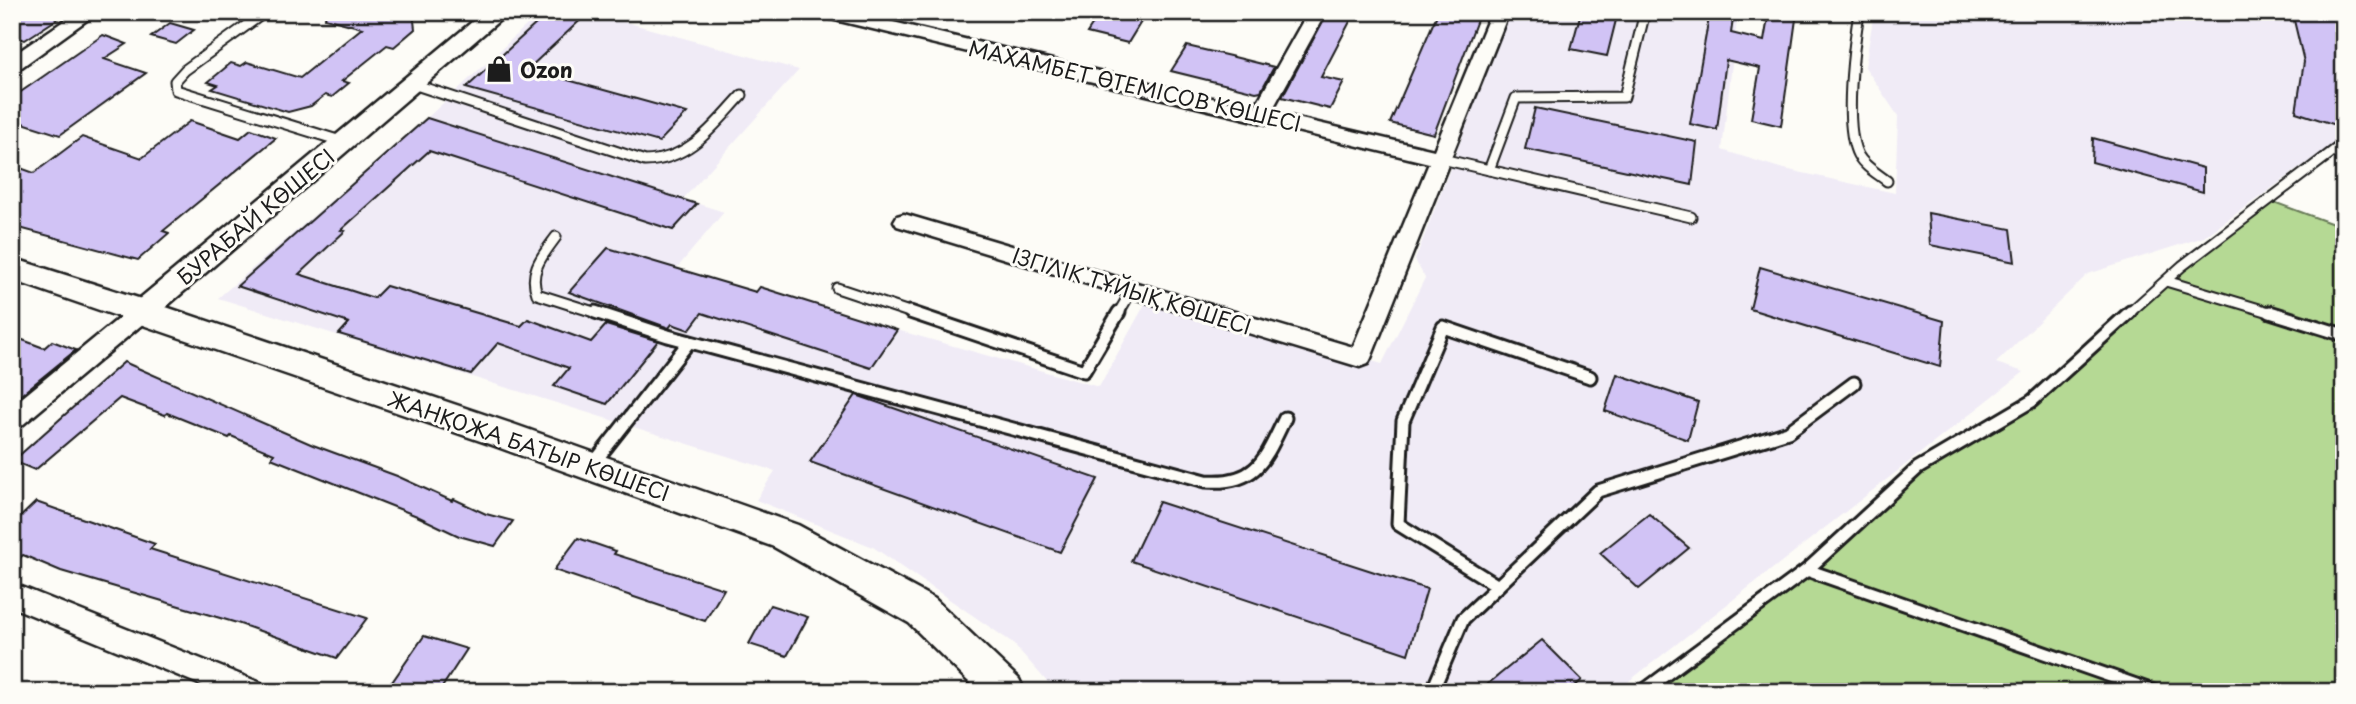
<svg xmlns="http://www.w3.org/2000/svg" width="2356" height="704" font-family="'Playpen Sans',sans-serif">
	<style>
		.built { fill: #f0ebf6 }
		.green { fill: #b5d994; stroke: #687a58; stroke-width: 2 }
		.building { fill: #d1c3f5; stroke: #1c1c1c; stroke-width: 2 }
		.lines { fill: none; stroke-linecap: round; stroke-linejoin: round }
		.service-far1-casing { stroke: #1c1c1c; stroke-width: 13 }
		.service-casing { stroke: #1c1c1c; stroke-width: 17 }
		.minor-casing { stroke: #1c1c1c; stroke-width: 5 }
		.tertiary-casing { stroke: #1c1c1c; stroke-width: 5 }
		.secondary-casing { stroke: #1c1c1c; stroke-width: 5 }
		.service-far1 { stroke: #fdfcf7; stroke-width: 9 }
		.service { stroke: #fdfcf7; stroke-width: 11 }
		.minor { fill: #fdfcf7; fill-rule: evenodd }
		.tertiary { fill: #fdfcf7; fill-rule: evenodd }
		.secondary { fill: #fdfcf7; fill-rule: evenodd }
		.labels { text-anchor: middle; dominant-baseline: central; stroke-width: 6; stroke-linejoin: round; paint-order: stroke }
		.poi-label { font-size: 21px; font-weight: bold; fill: #1c1c1c; stroke: #fdfcf7; text-anchor: start }
		.street-label { font-size: 21px; fill: #1c1c1c; stroke: #fdfcf7 }
	</style>
	<rect width="100%" height="100%" fill="#fdfcf7"/>
	<filter id="ink" filterUnits="userSpaceOnUse"><feTurbulence type="fractalNoise" baseFrequency=".0143" numOctaves="2"/><feDisplacementMap in="SourceGraphic" scale="14" xChannelSelector="R" yChannelSelector="G"/><feConvolveMatrix kernelMatrix="1 2 1 2 8 2 1 2 1" color-interpolation-filters="sRGB"/></filter>
	<g filter="url(#ink)">
		<!-- built -->
		<path class="built" d="M541 12H602L600 15 799 70 683 199 724 212 677 268 756 292 760 287 897 330 1099 387 1150 295 1382 364 1425 278 1415 260 1510 12H1738L1722 150 1780 168 1895 193 1898 116 1865 67 1874 12H2334L2344 48V136L2204 237 2088 274 1996 363 2024 372 1615 692H1056L1013 643 873 547 756 500 775 471 218 298 427 118Z"/>
		<!-- green -->
		<path class="green" d="M2271 201 2344 228V692H1642L1806 570 1918 468 2032 401 2182 266Z"/>
		<!-- building -->
		<g class="building">
			<path d="M12 12H68L25 40 12 36Z"/>
			<path d="M326 12H413L415 29 394 47 387 45 342 81 349 83 332 97 325 95 311 106 288 112 212 89 218 85 208 82 231 63 241 66 247 62 300 78 362 28 325 18Z"/>
			<path d="M549 12H589L528 69 687 113 659 142 466 88Z"/>
			<path d="M1101 12H1147L1128 43 1087 33Z"/>
			<path d="M1328 12H1355L1321 77 1344 82 1330 109 1282 97Z"/>
			<path d="M1438 12H1480L1434 134 1390 123Z"/>
			<path d="M1581 12H1618L1607 56 1571 49Z"/>
			<path d="M1710 12H1734L1731 33 1764 41 1769 12H1797L1781 126 1751 119 1760 68 1726 60 1717 130 1690 124Z"/>
			<path d="M2292 12H2334L2344 48V89L2339 126 2296 112 2304 62Z"/>
			<path d="M170 23 194 30 176 44 151 37Z"/>
			<path d="M103 35 127 44 104 59 146 73 60 135 23 123 12 131V98Z"/>
			<path d="M1187 46 1230 56 1274 67 1261 91 1256 92 1171 71Z"/>
			<path d="M1535 108 1697 142 1692 185 1525 149Z"/>
			<path d="M427 118 697 204 673 230 429 151 341 230 345 231 299 274 374 298 386 286 521 326 528 319 591 342 606 325 658 341 607 404 554 386 569 368 498 343 471 374 339 334 349 323 237 286Z"/>
			<path d="M190 121 240 138 251 129 276 138 163 231 169 233 138 260 12 226V165L34 173 82 137 142 158Z"/>
			<path d="M2093 138 2203 168V192L2092 162Z"/>
			<path d="M1928 213 2011 229 2015 262 1930 245Z"/>
			<path d="M608 248 756 292 760 287 897 330 871 368 702 313 689 330 672 324 669 328 569 292Z"/>
			<path d="M1760 267 1944 321 1940 367 1750 309Z"/>
			<path d="M12 336 44 348 52 341 76 350 12 402Z"/>
			<path d="M124 362 313 445 397 476 452 501 454 499 486 514 513 521 495 546 459 536 417 516 271 458 274 454 231 436 229 438 167 413 165 415 120 398 35 470 13 461Z"/>
			<path d="M1617 374 1698 402 1688 440 1605 411Z"/>
			<path d="M856 395 1098 479 1060 552 810 462Z"/>
			<path d="M36 502 155 544 150 549 367 618 337 658 237 623 61 571 23 555 12 565V525Z"/>
			<path d="M1159 502 1427 589 1408 654 1131 561Z"/>
			<path d="M1649 514 1689 548 1639 589 1600 553Z"/>
			<path d="M578 538 616 551 614 554 724 589 705 621 554 570Z"/>
			<path d="M770 605 808 617 787 656 749 644Z"/>
			<path d="M424 636 467 649 439 692H403L388 688Z"/>
			<path d="M1542 640 1582 680 1568 692H1478Z"/>
		</g>
		<g class="lines">
			<defs>
				<g id="service-far1">
					<path d="M265 12 185 70 175 81 176 90 344 142"/>
					<path d="M460 12 489 20"/>
					<path d="M1859 12C1854 45 1843 127 1858 155 1864 166 1878 174 1887 181"/>
					<path d="M413 84 645 161C690 160 714 125 742 95"/>
					<path d="M1442 159 1691 217"/>
					<path d="M1489 170 1516 98 1624 97 1645 12"/>
					<path d="M556 237C543 255 528 271 537 294L600 314"/>
					<path d="M2166 281 2276 314"/>
					<path d="M837 288 915 314"/>
					<path d="M1118 314 1132 290"/>
					<path d="M2128 314 2182 266 2344 143"/>
				</g>
				<g id="service">
					<path d="M595 312 668 336 1206 481C1257 485 1265 459 1285 418"/>
					<path d="M910 312 1084 371 1119 312"/>
					<path d="M2270 312 2344 335"/>
					<path d="M593 464 689 342"/>
					<path d="M1807 570 2156 692"/>
					<path d="M1498 586 1398 524 1403 421 1443 327 1590 377"/>
					<path d="M1432 692 1463 619 1598 491 1788 432 1854 383"/>
					<path d="M1642 692 1807 570 1918 468 2032 401 2130 312"/>
				</g>
				<g id="minor">
					<path d="M77 12H98L19 69 12 71V56Z"/>
					<path d="M818 12H851L1254 108 1308 12H1326L1271 112 1434 150 1491 12H1509L1371 358 1368 364 1360 367 897 226 894 221 897 216 904 214 1353 347 1429 163 827 18Z"/>
					<path d="M143 303 151 305 154 311 151 317 20 427 12 430V406L135 305Z"/>
					<path d="M12 583 261 683 265 692H218L12 607Z"/>
				</g>
				<path id="tertiary" d="M484 12H509L153 318 143 321 133 318 129 311 133 304Z"/>
				<path id="secondary" d="M12 258 154 303 516 425 798 525 935 599 1019 679 1025 692H979L909 623 774 547 492 445 12 280Z"/>
			</defs>
			<!-- service-far1 casing -->
			<use href="#service-far1" class="service-far1-casing"/>
			<!-- service casing -->
			<use href="#service" class="service-casing"/>
			<!-- minor casing -->
			<use href="#minor" class="minor-casing"/>
			<!-- tertiary casing -->
			<use href="#tertiary" class="tertiary-casing"/>
			<!-- secondary casing -->
			<use href="#secondary" class="secondary-casing"/>
			<!-- service-far1 -->
			<use href="#service-far1" class="service-far1"/>
			<!-- service -->
			<use href="#service" class="service"/>
			<!-- minor -->
			<use href="#minor" class="minor"/>
			<!-- tertiary -->
			<use href="#tertiary" class="tertiary"/>
			<!-- secondary -->
			<use href="#secondary" class="secondary"/>
		</g>
	</g>
	<!-- icons -->
	<defs>
		<symbol id="shop-bare" viewBox="-9 -9 18 18"><path d="M-5-2.5h2.3a2.7 3.5 0 0 1 5.4 0H5L5.5 6h-11ZM-1.5-2.5h3a1.5 2.3 0 0 0-3 0Z" fill="#1c1c1c" stroke="#fdfcf7" stroke-width="2.5" paint-order="stroke"/></symbol>
	</defs>
	<g fill-rule="evenodd">
		<use href="#shop-bare" x="480" y="50" width="38" height="38"/>
	</g>
	<g class="labels">
		<!-- poi labels -->
		<g class="poi-label">
			<text x="520" y="69">Ozon</text>
		</g>
		<!-- street labels -->
		<g class="street-label">
			<text transform="translate(1135 85) rotate(13)">МАХАМБЕТ ӨТЕМІСОВ КӨШЕСІ</text>
			<text transform="translate(255 216) rotate(-40)">БУРАБАЙ КӨШЕСІ</text>
			<text transform="translate(1132 290) rotate(17)">ІЗГІЛІК ТҰЙЫҚ КӨШЕСІ</text>
			<text transform="translate(529 445) rotate(19)">ЖАНҚОЖА БАТЫР КӨШЕСІ</text>
		</g>
	</g>
	<!-- margin -->
	<rect width="2356" height="704" fill="none" stroke="#fdfcf7" stroke-width="42"/>
	<rect x="21" y="21" width="2314" height="662" fill="none" stroke="#1c1c1c" stroke-width="2.5" filter="url(#ink)"/>
</svg>
